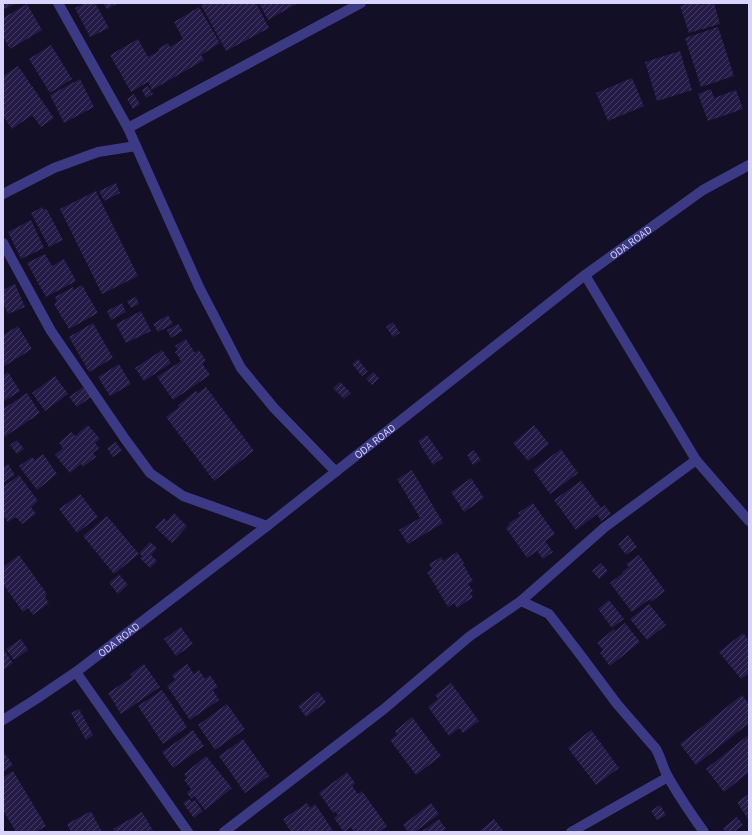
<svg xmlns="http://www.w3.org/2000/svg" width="752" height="835" font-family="'IBM Plex Sans',sans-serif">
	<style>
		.building { fill: url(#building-hatch) }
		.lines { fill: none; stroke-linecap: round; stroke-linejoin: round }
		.minor { stroke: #3d3a85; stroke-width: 10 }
		.tertiary { stroke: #3d3a85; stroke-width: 10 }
		.labels { text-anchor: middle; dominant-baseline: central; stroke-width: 4; stroke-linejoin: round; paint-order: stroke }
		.street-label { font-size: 10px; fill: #d9d4ff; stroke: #130f26 }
	</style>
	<defs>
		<pattern id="building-hatch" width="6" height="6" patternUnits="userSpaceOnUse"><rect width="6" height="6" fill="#241b47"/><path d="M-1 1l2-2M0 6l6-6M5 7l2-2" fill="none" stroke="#433b63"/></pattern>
	</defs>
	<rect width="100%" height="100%" fill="#130f26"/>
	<!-- building -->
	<g class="building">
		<path d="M3 3H16L3 10Z"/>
		<path d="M85 3H95L109 28 90 37 75 8Z"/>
		<path d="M103 3H119L107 9Z"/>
		<path d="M206 3H256L269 28 226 51 201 5Z"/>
		<path d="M259 3H298L268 20Z"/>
		<path d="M689 3H700L701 5 708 3H714L720 24 689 33 680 6Z"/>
		<path d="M27 4 42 30 10 49 3 37V18Z"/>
		<path d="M199 7 220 43 201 55 204 60 152 90 148 82 131 92 110 55 138 39 148 57 159 51 158 49 168 43 170 47 183 39 174 22Z"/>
		<path d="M718 27 734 76 701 87 685 38Z"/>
		<path d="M51 45 72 79 50 93 29 59Z"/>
		<path d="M680 51 692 90 657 101 645 62Z"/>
		<path d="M18 66 54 118 41 127 32 115 12 129 3 116V76Z"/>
		<path d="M632 78 644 106 608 121 596 93Z"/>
		<path d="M80 79 94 107 64 123 50 95Z"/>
		<path d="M148 86 153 94 146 98 142 90Z"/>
		<path d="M711 89 714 98 736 90 743 109 708 121 698 94Z"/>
		<path d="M134 94 140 104 133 109 127 99Z"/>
		<path d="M116 183 120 193 104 201 99 191Z"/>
		<path d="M96 191 138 276 102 294 60 209Z"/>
		<path d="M42 207 44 210 46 208 63 240 49 247 31 213Z"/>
		<path d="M31 220 44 248 21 259 8 232Z"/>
		<path d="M45 254 52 266 64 259 76 281 46 297 27 263Z"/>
		<path d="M15 284 25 307 8 314 3 303V290Z"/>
		<path d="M82 285 98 313 69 329 54 304 57 301 55 297 73 287 74 290Z"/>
		<path d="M136 297 139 304 131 308 127 301Z"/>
		<path d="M122 303 126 312 111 320 107 311Z"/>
		<path d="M141 311 151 331 126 343 116 324Z"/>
		<path d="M168 315 173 324 158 332 153 324Z"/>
		<path d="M393 322 400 333 393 337 386 327Z"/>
		<path d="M93 323 113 358 89 372 69 337Z"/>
		<path d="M178 324 183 331 171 338 167 330Z"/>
		<path d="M18 326 32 349 3 367V335Z"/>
		<path d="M186 339 195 353 199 350 206 361 202 363 210 375 173 400 157 377 181 361 175 352 178 350 175 346Z"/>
		<path d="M162 350 171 363 144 381 135 368Z"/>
		<path d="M358 359 368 372 362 376 352 364Z"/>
		<path d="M119 364 131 384 110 396 98 377Z"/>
		<path d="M8 372 20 391 3 402V375Z"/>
		<path d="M373 372 379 378 372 385 366 379Z"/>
		<path d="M55 376 68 394 45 411 32 393Z"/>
		<path d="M340 382 351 393 344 399 333 388Z"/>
		<path d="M83 387 91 397 77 407 69 397Z"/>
		<path d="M206 387 254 451 214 481 166 417 179 407 178 405 196 391 198 393Z"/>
		<path d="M27 393 40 413 3 438V409Z"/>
		<path d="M88 425 100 439 95 443 99 448 93 453 96 457 83 467 81 464 70 473 55 455 63 448 59 443 71 432 75 436Z"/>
		<path d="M534 425 549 444 528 461 513 443Z"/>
		<path d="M427 435 443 458 433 465 418 441Z"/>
		<path d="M17 440 24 449 17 454 10 445Z"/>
		<path d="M116 442 122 451 113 457 107 448Z"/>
		<path d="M561 449 578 473 550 494 533 470Z"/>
		<path d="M474 450 481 460 473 465 467 455Z"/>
		<path d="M43 454 57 474 37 490 19 466 32 457 35 460Z"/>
		<path d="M8 464 15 475 3 483V467Z"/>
		<path d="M412 470 443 523 408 544 399 530 420 518 397 479Z"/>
		<path d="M19 475 38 501 31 507 36 514 22 524 16 517 8 522 3 515V487Z"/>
		<path d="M471 478 484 498 464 512 451 492Z"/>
		<path d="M581 481 601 508 605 505 611 514 601 521 597 514 576 530 554 500Z"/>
		<path d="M80 494 98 517 77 533 59 509Z"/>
		<path d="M533 503 555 534 545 541 553 552 543 559 537 551 527 558 506 528 509 525V523L520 516 518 513Z"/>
		<path d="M174 513 187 526 172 543 155 527 164 518 167 521Z"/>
		<path d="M107 516 139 554 114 574 83 536Z"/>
		<path d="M628 535 637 547 626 555 618 544Z"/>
		<path d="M150 542 157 548 151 555 157 561 150 568 140 558 142 556 139 553Z"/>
		<path d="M457 552 464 563 463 564 473 581 468 584 473 591 470 593 473 597 457 608 454 603 448 607 427 572 432 569 429 564 441 557 443 561Z"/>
		<path d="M19 555 47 594 45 597 49 603 33 615 28 608 23 612 3 584V567Z"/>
		<path d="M639 555 665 591 651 602 650 599 632 612 610 583 623 573 622 572 629 567 626 564Z"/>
		<path d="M601 563 608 571 599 579 592 571Z"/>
		<path d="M119 574 128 585 118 594 109 583Z"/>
		<path d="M609 600 624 619 612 628 598 609Z"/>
		<path d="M649 604 666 625 647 640 630 619Z"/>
		<path d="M625 623 640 642 610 666 600 653 603 650 597 643 614 629 615 631Z"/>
		<path d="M181 627 193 644 176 656 164 639Z"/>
		<path d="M743 633 749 641V673L741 679 719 652Z"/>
		<path d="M21 639 28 650 14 660 6 649Z"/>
		<path d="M4 650 13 663 3 670V651Z"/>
		<path d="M144 664 160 687 121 714 108 693 132 677 130 674Z"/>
		<path d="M187 664 194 674 199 670 205 679 210 675 218 687 213 690 219 700 190 720 167 686 175 680 172 675Z"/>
		<path d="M451 683 479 721 463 733 459 728 449 736 428 707 438 699 435 695Z"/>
		<path d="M162 690 187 727 163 744 138 706Z"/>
		<path d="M318 691 326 702 306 717 298 706Z"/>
		<path d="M742 695 749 704V723L696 765 680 744Z"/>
		<path d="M227 704 245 729 215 750 198 725Z"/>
		<path d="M79 709 93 735 86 740 71 713Z"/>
		<path d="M412 717 441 756 416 775 390 740 397 735 395 731Z"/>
		<path d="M193 730 204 746 173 768 162 752Z"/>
		<path d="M591 730 619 768 596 785 568 748Z"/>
		<path d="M747 736 749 738V772L724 792 706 769Z"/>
		<path d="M243 739 269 776 245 793 219 756Z"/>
		<path d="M3 751 13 765 3 772Z"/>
		<path d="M206 756 232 788 205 810 194 796 191 799 187 793 191 789 184 780 187 778 184 774Z"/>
		<path d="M13 771 46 826 36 832H16L3 810V777Z"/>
		<path d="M347 772 355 783 352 786 358 794 362 791 387 826 379 832H354L351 827 344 832 334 818 338 815 335 811 333 813 319 793Z"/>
		<path d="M749 794V819H748L737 802Z"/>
		<path d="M189 799 192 802 195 800 203 811 194 818 183 803Z"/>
		<path d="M307 803 310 808 315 804 334 832H291L283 819Z"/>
		<path d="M431 803 439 814 415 832H408L403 825Z"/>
		<path d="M660 805 666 815 657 820 651 811Z"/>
		<path d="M91 811 102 832H71L67 824Z"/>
		<path d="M142 812 154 832H114L113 829Z"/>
		<path d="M737 817 743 825 734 832H726L723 828Z"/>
		<path d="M439 819 446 829 441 832H421Z"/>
		<path d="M494 819 504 832H478Z"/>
	</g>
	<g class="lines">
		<!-- minor -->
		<g class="minor">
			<path d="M58 3 128 128 136 146 199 287 241 368 274 408 336 472"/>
			<path d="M128 128 361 3"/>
			<path d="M3 194 54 168 98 152 136 146"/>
			<path d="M3 243 51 331 125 439 150 473 183 496 267 526"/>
			<path d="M585 275 696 460 749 521"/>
			<path d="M521 601 549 614 582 657 617 704 656 749C661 758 663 768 668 777 679 796 691 814 704 832"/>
			<path d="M76 672 188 832"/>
			<path d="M224 832 384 709 470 636 521 601 605 527 696 460"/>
			<path d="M571 832 668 777"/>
		</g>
		<!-- tertiary -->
		<path class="tertiary" id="s1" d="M3 720 36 699 76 672 267 526 585 275 703 190 749 165"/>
	</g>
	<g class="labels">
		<!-- street labels -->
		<g class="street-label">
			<text stroke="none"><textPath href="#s1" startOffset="789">ODA ROAD</textPath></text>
			<text stroke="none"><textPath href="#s1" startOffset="465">ODA ROAD</textPath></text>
			<text stroke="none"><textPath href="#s1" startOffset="141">ODA ROAD</textPath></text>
		</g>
	</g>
	<!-- border -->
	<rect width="752" height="835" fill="none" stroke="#d9d4ff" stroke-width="8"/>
</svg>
